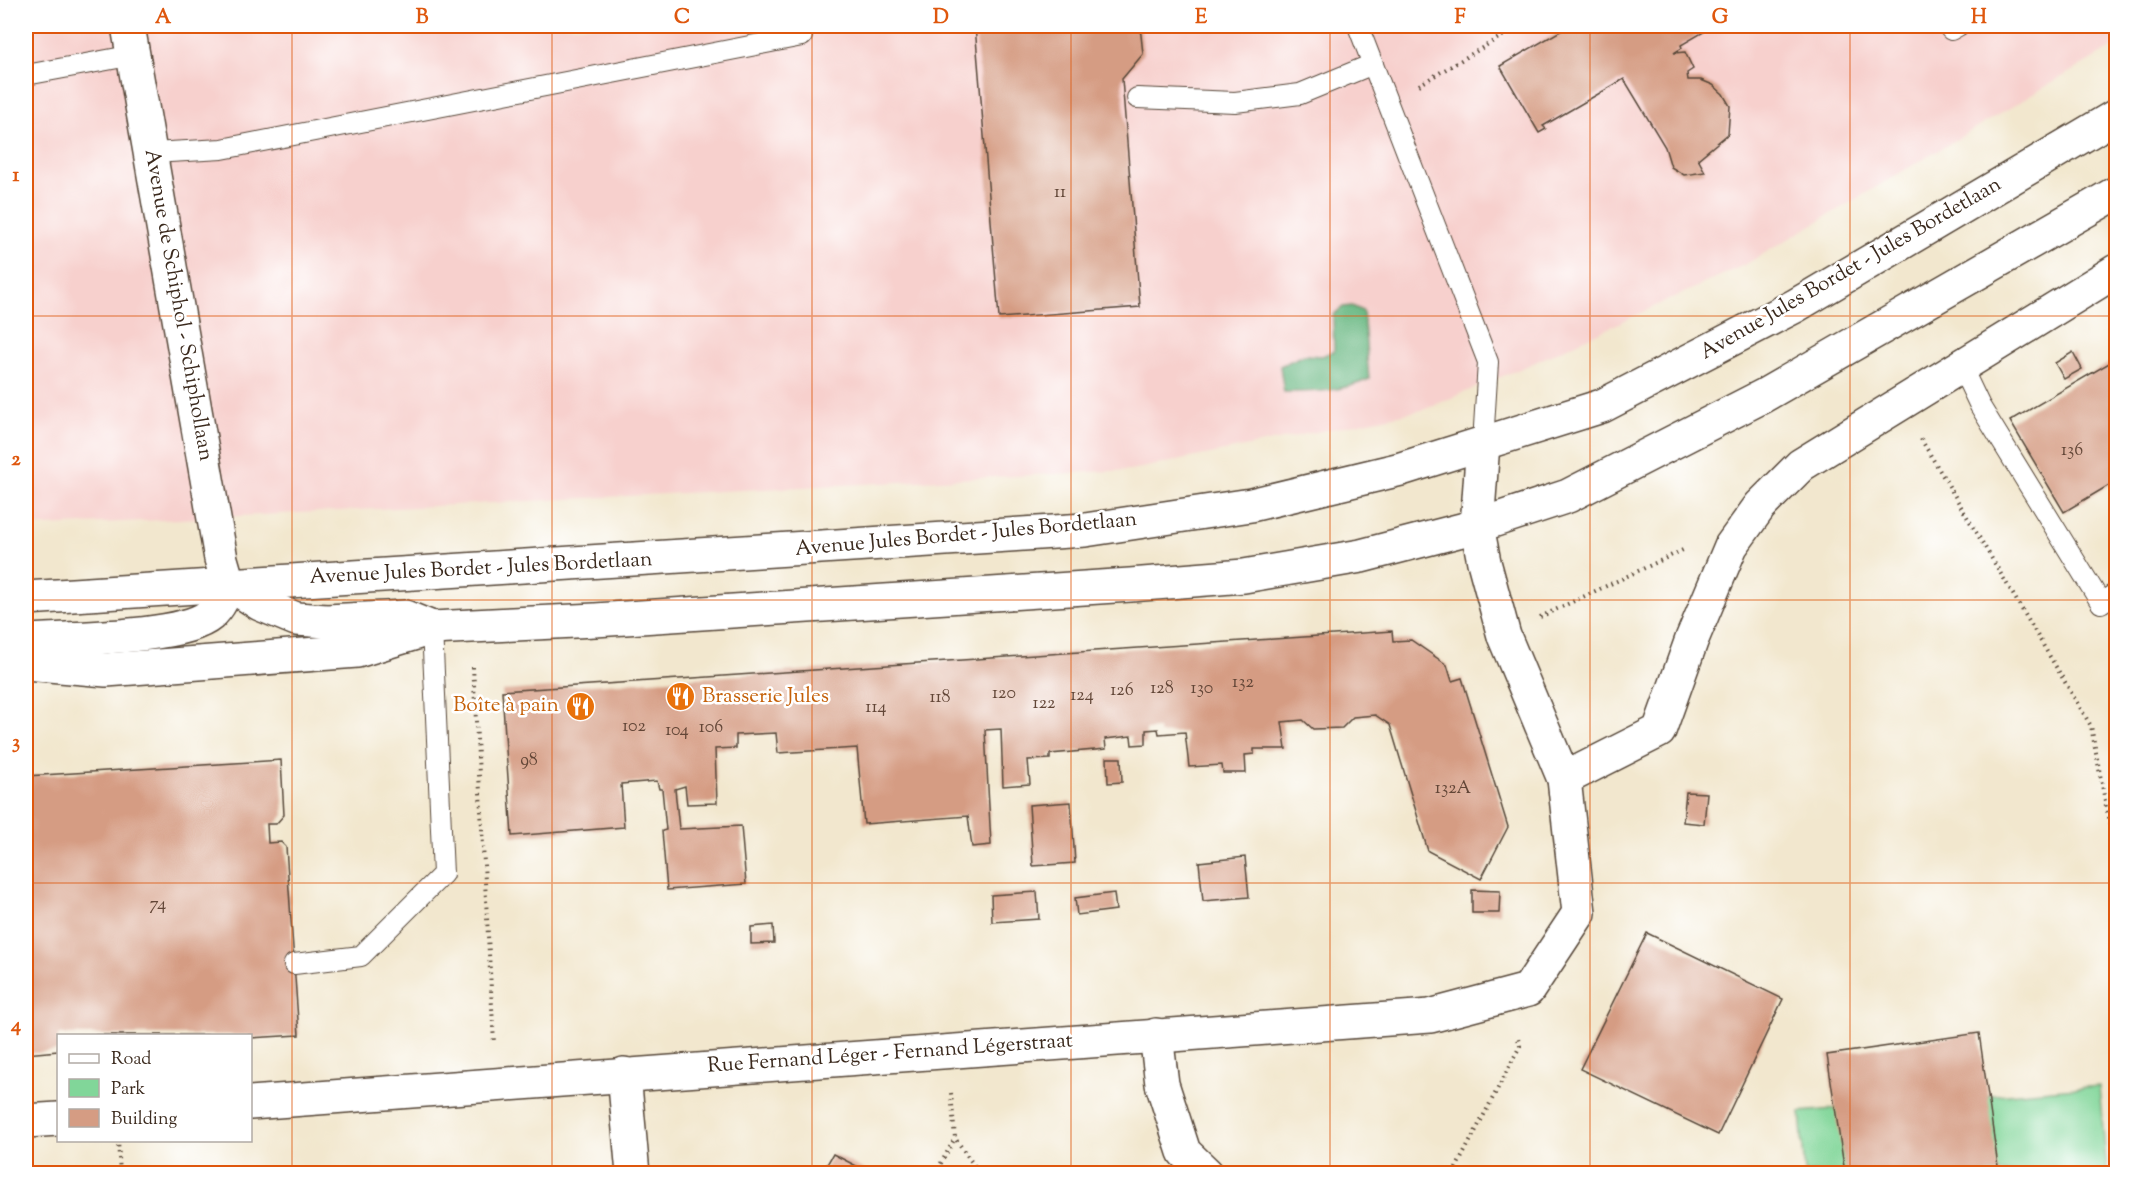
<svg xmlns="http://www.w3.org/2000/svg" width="2142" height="1199" font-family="'Sorts Mill Goudy',serif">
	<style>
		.built { fill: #f7d0cd }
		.green { fill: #81d699; stroke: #5e805c; stroke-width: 1.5 }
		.forest { fill: #68b781; stroke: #527050; stroke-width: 1.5 }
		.building { fill: #d59c83 }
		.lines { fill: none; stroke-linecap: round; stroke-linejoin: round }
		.service-casing { stroke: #564638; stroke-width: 22 }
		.minor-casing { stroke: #564638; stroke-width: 36 }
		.secondary-casing { stroke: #564638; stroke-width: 36 }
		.path { stroke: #564638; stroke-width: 4; stroke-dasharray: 1.5 4.5; stroke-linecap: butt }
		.service { stroke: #fff; stroke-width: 20 }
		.minor { stroke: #fff; stroke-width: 33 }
		.secondary { stroke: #fff; stroke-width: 33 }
		.grid { fill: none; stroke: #df570d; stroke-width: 1.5; stroke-opacity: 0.55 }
		.labels { text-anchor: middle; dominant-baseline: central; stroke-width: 5; stroke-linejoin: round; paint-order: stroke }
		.number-label { font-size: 18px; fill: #624637 }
		.street-label { font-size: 21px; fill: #3b2a1e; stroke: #fff }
		.food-label { font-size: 21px; fill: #c56008; stroke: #fff; text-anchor: start }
		.neatline { fill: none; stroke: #df570d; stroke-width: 2 }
		.grid-label { font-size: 20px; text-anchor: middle; font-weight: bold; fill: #df570d }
	</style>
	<rect width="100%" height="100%" fill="#fff"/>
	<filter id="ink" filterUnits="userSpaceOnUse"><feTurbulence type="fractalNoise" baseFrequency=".0167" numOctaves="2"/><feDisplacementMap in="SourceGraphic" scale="12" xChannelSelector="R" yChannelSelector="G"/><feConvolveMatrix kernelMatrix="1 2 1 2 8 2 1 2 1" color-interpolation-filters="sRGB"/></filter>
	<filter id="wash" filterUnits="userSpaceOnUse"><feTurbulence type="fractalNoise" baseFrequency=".008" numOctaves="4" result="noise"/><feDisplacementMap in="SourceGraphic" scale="24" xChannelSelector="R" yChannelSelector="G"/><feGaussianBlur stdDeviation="1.35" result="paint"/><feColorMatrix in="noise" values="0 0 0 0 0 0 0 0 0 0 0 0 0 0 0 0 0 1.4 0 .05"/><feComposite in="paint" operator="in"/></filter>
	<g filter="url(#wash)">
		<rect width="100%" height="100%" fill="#f2e7ce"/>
		<!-- built -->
		<path class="built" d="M26 26H2116V45L1748 263 1529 365 1423 410 1132 470 26 527Z"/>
		<!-- green -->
		<path class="green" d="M2099 1086 2107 1173H1805L1800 1112Z"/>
		<!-- forest -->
		<path class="forest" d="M1352 306 1363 311 1369 379C1341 392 1315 392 1284 392L1280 366 1304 355 1322 356 1334 351 1333 315 1343 307Z"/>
		<g id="blocks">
			<!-- building -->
			<g class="building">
				<path d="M975 26H1140L1143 54 1122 79 1140 307 999 318Z"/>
				<path d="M1569 26H1714L1681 45 1682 48 1674 53 1685 52 1693 69 1687 73 1688 80H1701L1713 85 1723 94 1730 106 1728 134 1698 159 1705 172 1684 175 1671 167 1665 147 1624 79 1543 126 1546 129 1539 133 1500 66Z"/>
				<path d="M2073 352 2082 369 2064 379 2055 363Z"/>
				<path d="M2116 359V481L2064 512 2010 421Z"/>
				<path d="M1392 631 1393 641 1411 640 1447 665 1452 681 1462 678 1508 827 1481 879 1428 851 1390 725 1375 715 1353 717 1342 728 1313 729 1303 720 1282 722 1286 749H1254V754L1245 755 1246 773H1223L1222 765 1189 767 1185 732 1159 734 1158 729 1146 730V744L1132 745 1131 736 1105 739 1106 749 1050 754V759L1028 760 1030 784 1003 786 1001 729 985 730 991 845 972 847 968 816 864 824 857 748 778 753 776 733 736 735V748L715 749 717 803 687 804 685 786 675 789 679 829 741 826 746 884 667 890 662 831 666 830 662 789H659L657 781 621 784 624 827 512 836 502 691Z"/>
				<path d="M1107 758H1121L1122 782 1108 783Z"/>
				<path d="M281 760 284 815 276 824H267L268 843 281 842 286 847 299 1035 250 1038V1035H58V1051L26 1054V776Z"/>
				<path d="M1686 792 1707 793 1704 824 1683 822Z"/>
				<path d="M1071 802 1075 863 1033 866 1029 805Z"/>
				<path d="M1245 857 1249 897 1203 901 1199 862Z"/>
				<path d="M1472 890 1500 891 1499 913H1472Z"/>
				<path d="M1037 892 1039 919 992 922 991 895Z"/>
				<path d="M1114 893 1116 910 1077 915 1075 898Z"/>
				<path d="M773 925 774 943 751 944V927Z"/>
				<path d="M1647 933 1783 999 1718 1135 1580 1069Z"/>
				<path d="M1979 1033 1999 1173H1845L1827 1055Z"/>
				<path d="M833 1154 870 1173H822Z"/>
			</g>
		</g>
	</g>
	<g filter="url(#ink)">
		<use href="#blocks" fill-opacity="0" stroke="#564638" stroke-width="1.5"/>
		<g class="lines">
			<defs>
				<g id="service">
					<path d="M1358 26 1488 362 1483 443"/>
					<path d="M1948 26 1951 30 1958 26"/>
					<path d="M26 75 134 55"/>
					<path d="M1137 98 1235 102 1300 94 1373 64"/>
					<path d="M152 153 222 149 802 36"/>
					<path d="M1961 366 1980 406 2101 603 2116 593"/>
					<path d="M294 964 361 956 443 874 432 628"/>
				</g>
				<g id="minor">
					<path d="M128 26 221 559 228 583"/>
					<path d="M228 583 260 604 296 619 327 621 405 617 432 628"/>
					<path d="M26 641C65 638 182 639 210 615 220 606 224 596 228 583"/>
					<path d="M1564 779 1659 731 1692 639 1731 546 1760 506 1801 465 2116 271"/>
					<path d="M1156 1035 1162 1084 1184 1152 1207 1174"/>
					<path d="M624 1074 633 1174"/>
					<path d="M250 1103 1430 1016 1528 990 1579 913 1564 779 1504 636 1484 562 1477 526 1483 443"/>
					<path d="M26 1121 58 1119"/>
				</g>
				<g id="secondary">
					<path d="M26 598 1085 530 1251 505 1401 469 1602 406 1795 306 2116 116"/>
					<path d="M26 663 106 670 357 651 432 628 595 620 1130 585 1244 576 1361 556 1477 526 1568 496 1763 396 2116 193"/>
				</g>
			</defs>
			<!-- service casing -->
			<use href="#service" class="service-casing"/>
			<!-- minor casing -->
			<use href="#minor" class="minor-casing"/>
			<!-- secondary casing -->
			<use href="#secondary" class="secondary-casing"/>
			<!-- path -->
			<g class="path">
				<path d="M1419 85 1519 26"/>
				<path d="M1921 439 2091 726 2116 860"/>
				<path d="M1540 617 1683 550"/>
				<path d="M473 667 494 1043"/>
				<path d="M951 1093 955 1138 980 1174"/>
				<path d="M118 1140 120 1174"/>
				<path d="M935 1174 955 1138"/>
				<path d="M1453 1174 1520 1046 1517 1035"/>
			</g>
			<!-- service -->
			<use href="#service" class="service"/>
			<!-- minor -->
			<use href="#minor" class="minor"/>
			<!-- secondary -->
			<use href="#secondary" class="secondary"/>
		</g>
	</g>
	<!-- grid -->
	<path class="grid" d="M292 26V1174M552 26V1174M812 26V1174M1071 26V1174M1330 26V1174M1590 26V1174M1850 26V1174M26 316H2116M26 600H2116M26 883H2116"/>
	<!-- icons -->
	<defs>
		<symbol id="restaurant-disc" viewBox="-11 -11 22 22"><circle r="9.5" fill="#e8710a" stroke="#fff"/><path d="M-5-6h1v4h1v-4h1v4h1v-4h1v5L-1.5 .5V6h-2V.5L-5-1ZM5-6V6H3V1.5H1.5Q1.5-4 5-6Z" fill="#fff"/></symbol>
	</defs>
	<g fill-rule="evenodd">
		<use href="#restaurant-disc" x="664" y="680" width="33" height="33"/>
		<use href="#restaurant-disc" x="564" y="690" width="33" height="33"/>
	</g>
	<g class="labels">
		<!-- number labels -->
		<g class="number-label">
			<text x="1060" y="193">11</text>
			<text x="2072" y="451">136</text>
			<text x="1243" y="683">132</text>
			<text x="1162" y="689">128</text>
			<text x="1202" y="689">130</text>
			<text x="1122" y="691">126</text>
			<text x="1004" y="694">120</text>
			<text x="1082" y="696">124</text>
			<text x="940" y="698">118</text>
			<text x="1044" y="704">122</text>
			<text x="876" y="708">114</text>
			<text x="634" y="727">102</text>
			<text x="711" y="728">106</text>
			<text x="677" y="731">104</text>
			<text x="529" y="761">98</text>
			<text x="1453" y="789">132A</text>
			<text x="158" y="905">74</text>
		</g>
		<!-- street labels -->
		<g class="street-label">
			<text transform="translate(1851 269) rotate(-30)">Avenue Jules Bordet - Jules Bordetlaan</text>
			<text transform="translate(178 305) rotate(80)">Avenue de Schiphol - Schiphollaan</text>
			<text transform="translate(966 535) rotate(-5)">Avenue Jules Bordet - Jules Bordetlaan</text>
			<text transform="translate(481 569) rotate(-3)">Avenue Jules Bordet - Jules Bordetlaan</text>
			<text transform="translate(890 1054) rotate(-4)">Rue Fernand Léger - Fernand Légerstraat</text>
		</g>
		<!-- food labels -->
		<g class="food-label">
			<text x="702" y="697">Brasserie Jules</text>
			<text x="559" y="706" text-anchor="end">Boîte à pain</text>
		</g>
	</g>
	<!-- margin -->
	<rect width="2142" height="1199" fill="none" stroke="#fff" stroke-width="66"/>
	<!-- legend -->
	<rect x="57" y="1034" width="195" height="108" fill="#ffffff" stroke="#b1aaa5" stroke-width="1.5"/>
	<rect x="69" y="1054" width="30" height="9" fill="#ffffff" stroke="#b1aaa5" stroke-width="1.5"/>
	<text x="111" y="1064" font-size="18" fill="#3b2a1e">Road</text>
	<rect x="69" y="1079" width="30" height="18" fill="#81d699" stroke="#b1aaa5" stroke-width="1.5"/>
	<text x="111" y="1094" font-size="18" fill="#3b2a1e">Park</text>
	<rect x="69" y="1109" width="30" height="18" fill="#d59c83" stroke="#b1aaa5" stroke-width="1.5"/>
	<text x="111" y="1124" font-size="18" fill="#3b2a1e">Building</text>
	<rect x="33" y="33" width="2076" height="1133" class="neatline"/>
	<g class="grid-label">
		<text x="163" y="23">A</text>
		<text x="422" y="23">B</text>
		<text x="682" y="23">C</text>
		<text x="941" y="23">D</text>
		<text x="1201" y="23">E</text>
		<text x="1460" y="23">F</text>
		<text x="1720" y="23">G</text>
		<text x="1979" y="23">H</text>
		<text x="16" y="181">1</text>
		<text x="16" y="465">2</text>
		<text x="16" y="748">3</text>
		<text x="16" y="1031">4</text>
	</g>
</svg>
